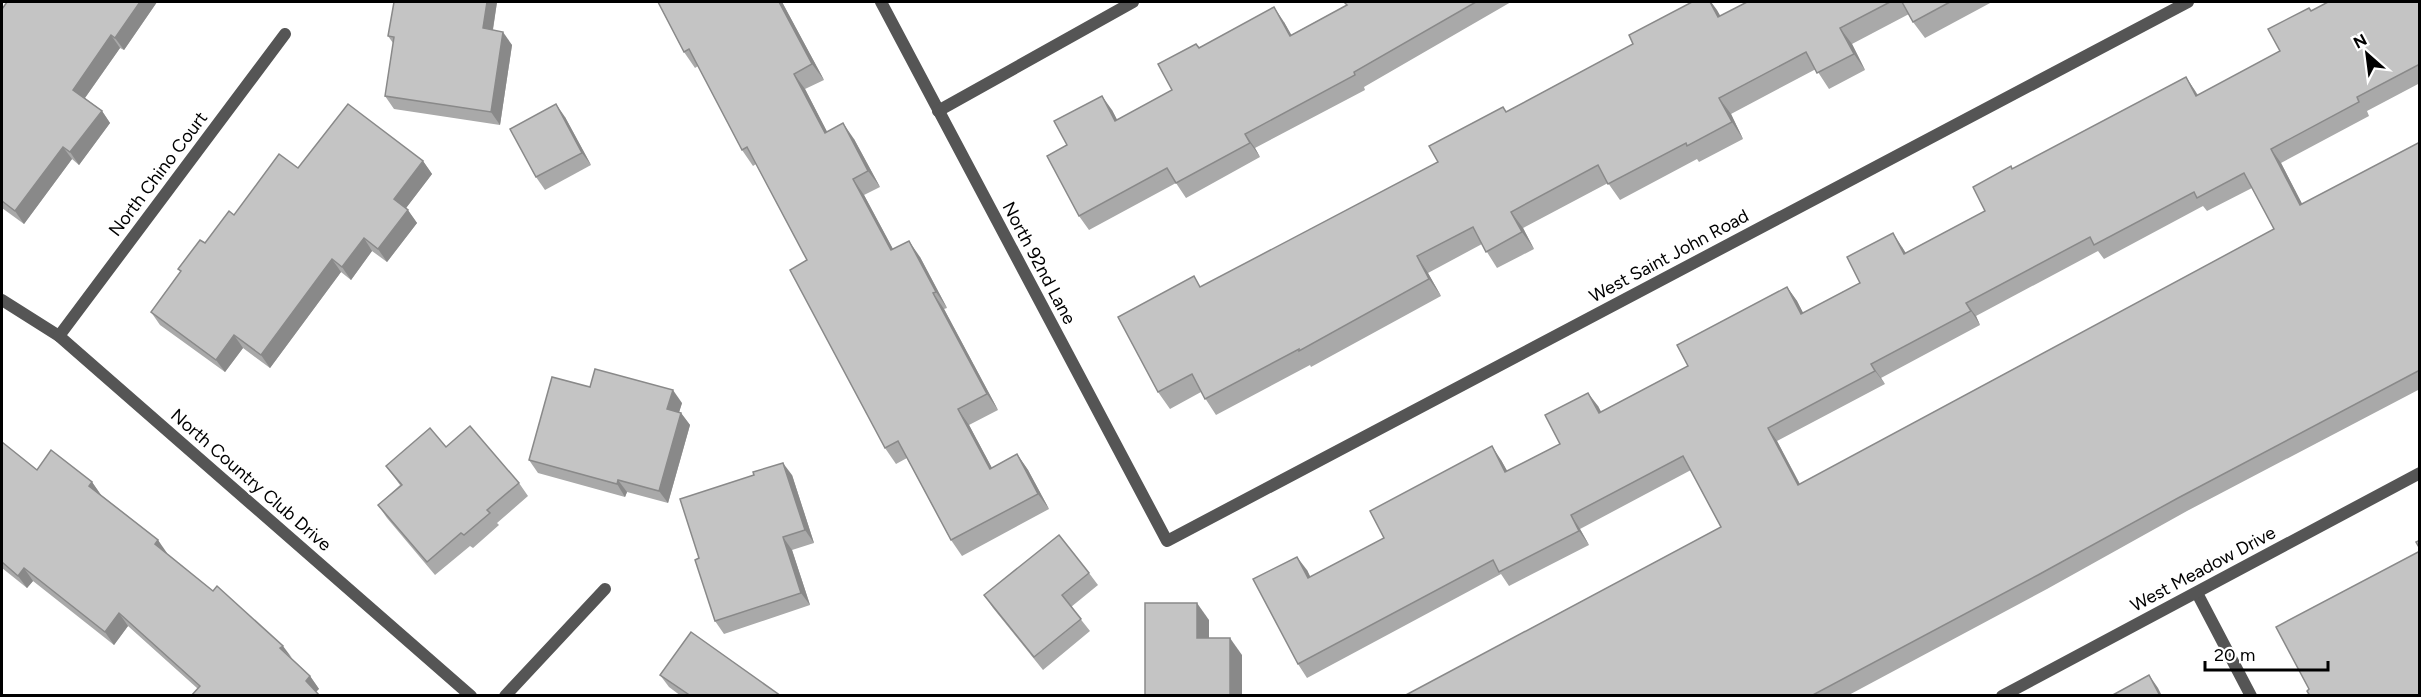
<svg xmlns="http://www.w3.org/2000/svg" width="2421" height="697" font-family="Figtree,sans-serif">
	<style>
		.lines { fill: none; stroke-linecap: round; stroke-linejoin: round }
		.street { stroke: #555; stroke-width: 12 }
		.wall { fill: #a9a9a9; fill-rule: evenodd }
		.shaded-wall { fill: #898989 }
		.building { fill: #c4c4c4; stroke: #898989; stroke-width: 1.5; fill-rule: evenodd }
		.labels { text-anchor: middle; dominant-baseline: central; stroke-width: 4.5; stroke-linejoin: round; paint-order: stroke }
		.street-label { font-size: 18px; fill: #000; stroke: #fff }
	</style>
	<rect width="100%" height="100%" fill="#fff"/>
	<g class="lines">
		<!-- street -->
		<g class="street">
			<path d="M881 2 1167 541 2188 2"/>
			<path d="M938 111 1133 2"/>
			<path d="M2 300 59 336 471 696"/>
			<path d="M59 336 285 34"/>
			<path d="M2197 593 2251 696"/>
			<path d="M505 696 605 589"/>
			<path d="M2002 696 2420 473"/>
		</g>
	</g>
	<!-- wall -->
	<g class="wall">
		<path d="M7 2H157L124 50 120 48 85 98 102 111 110 123 79 165 72 159 24 224 2 208V9Z"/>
		<path d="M497 2 493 30 512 45 500 125 394 109 385 96 393 43 388 36Z"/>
		<path d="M658 2H782L824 80 805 89 827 132 854 139 880 187 864 195 893 249 920 257 947 308 944 309 998 410 969 425 992 468 1017 454 1028 470 1049 509 962 556 951 540 907 458 896 464 885 448 807 260 756 164 753 166 742 150 698 66 695 68 684 52Z"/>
		<path d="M1344 2H1511L1364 87 1365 90 1255 148 1260 157 1186 198 1176 183 1089 230 1079 216 1067 145 1112 110 1117 120 1172 90 1196 44 1199 47 1284 22 1291 35 1347 5Z"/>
		<path d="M1692 2H1711L1720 16 1747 2H1992L1925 38 1913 22 1909 14 1852 44 1865 70 1829 89 1816 69 1731 114 1743 139 1699 162 1697 159 1620 200 1608 183 1523 228 1534 249 1497 268 1482 244 1428 273 1441 296 1311 367 1310 365 1216 415 1201 392 1170 409 1158 392 1201 287 1438 162 1503 107 1506 112 1633 44Z"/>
		<path d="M2420 2V83L2367 111 2369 116 2281 163 2302 204 2420 142V389L2187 511 2047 589 1847 696H1404L1721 527 1691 470 1580 529 1589 545 1509 586 1501 574 1307 678 1298 664 1307 570 1310 577 1384 538 1501 460 1507 471 1560 444 1598 406 1601 412 1688 366 1787 287 1797 301 1803 313 1860 283 1902 247 1906 253 1985 211 2013 169 2186 77 2198 95 2280 51 2311 10ZM2252 188 2274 229 1800 484 1777 441 1885 384 1881 378 1980 325 1976 316 2098 251 2104 259 2203 206 2207 211Z"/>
		<path d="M565 117 591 165 545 190 536 177Z"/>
		<path d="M423 161 432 174 406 208 417 223 387 262 372 251 351 280 341 272 270 368 243 348 225 372 160 325 151 312 181 272 178 269 234 215Z"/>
		<path d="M590 387 682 403 679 412 681 413 690 425 668 503 627 492 625 497 538 473 529 460Z"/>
		<path d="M2 442 37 470 92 482 101 495 158 540 166 554 291 658 310 676 319 689 197 688 128 626 114 645 33 581 27 588 2 568V569Z"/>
		<path d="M446 447 519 483 528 496 497 523 499 525 473 548 470 546 435 575 387 518 378 505 400 485 386 466Z"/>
		<path d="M792 475 814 543 792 550 810 605 724 634 715 621 699 558Z"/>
		<path d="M1089 573 1098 585 1071 607 1090 631 1043 670 993 608 984 595Z"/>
		<path d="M660 675 781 696H681L669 687Z"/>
	</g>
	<!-- shaded-wall -->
	<g class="shaded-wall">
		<path d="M140 2H157L124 50 115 38Z"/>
		<path d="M487 2H497L491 41 483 28Z"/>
		<path d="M779 2H782L824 80 812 64Z"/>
		<path d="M1710 2H1711L1717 10 1730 33 1718 17Z"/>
		<path d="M1274 7 1284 22 1300 50 1290 36Z"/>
		<path d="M1840 28 1852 44 1865 70 1854 54Z"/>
		<path d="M503 32 512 45 500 125 491 112Z"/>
		<path d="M111 35 120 48 82 102 73 90Z"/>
		<path d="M794 74 805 89 836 149 825 133Z"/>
		<path d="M2186 77 2195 91 2205 110 2196 96Z"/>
		<path d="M1102 96 1112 110 1125 135 1115 121Z"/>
		<path d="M1719 98 1731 114 1743 139 1732 122Z"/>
		<path d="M556 104 565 117 591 165 582 153Z"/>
		<path d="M102 111 110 123 79 165 70 152Z"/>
		<path d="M843 123 854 139 880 187 868 171Z"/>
		<path d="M1245 134 1255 148 1260 157 1250 143Z"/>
		<path d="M63 147 72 159 24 224 15 211Z"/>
		<path d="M2271 149 2281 163 2310 219 2300 205Z"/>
		<path d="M423 161 432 174 403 212 394 199Z"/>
		<path d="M853 179 864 195 902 266 891 250Z"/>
		<path d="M408 210 417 223 387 262 378 249Z"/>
		<path d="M1511 212 1523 228 1534 249 1522 232Z"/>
		<path d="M1893 233 1902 247 1914 268 1904 254Z"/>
		<path d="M364 238 372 251 351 280 342 267Z"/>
		<path d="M909 241 920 257 947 308 936 292Z"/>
		<path d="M1417 256 1428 273 1441 296 1429 279Z"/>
		<path d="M332 259 341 272 270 368 261 355Z"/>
		<path d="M1787 287 1797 301 1811 328 1801 314Z"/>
		<path d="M933 293 944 309 998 410 987 394Z"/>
		<path d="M1966 303 1976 316 1980 325 1971 311Z"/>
		<path d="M234 335 243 348 225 372 216 360Z"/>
		<path d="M1871 364 1881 378 1885 384 1875 371Z"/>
		<path d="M673 390 682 403 676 422 667 409Z"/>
		<path d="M1588 393 1598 406 1609 427 1599 413Z"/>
		<path d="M958 409 969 425 1001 485 990 469Z"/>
		<path d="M681 413 690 425 668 503 659 491Z"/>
		<path d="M1768 428 1777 441 1807 498 1798 485Z"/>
		<path d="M1492 446 1501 460 1515 485 1505 472Z"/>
		<path d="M1017 454 1028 470 1049 509 1038 494Z"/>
		<path d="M783 463 792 475 814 543 805 530Z"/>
		<path d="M618 480 627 492 625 497 617 484Z"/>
		<path d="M92 482 101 495 98 499 89 486Z"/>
		<path d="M1571 515 1580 529 1589 545 1579 531Z"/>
		<path d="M783 537 792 550 810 605 801 593Z"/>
		<path d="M158 540 167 553 164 557 155 544Z"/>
		<path d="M1297 557 1307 570 1318 592 1308 578Z"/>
		<path d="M24 568 33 581 27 588 18 576Z"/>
		<path d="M1197 603 1209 620V655L1197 638Z"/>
		<path d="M119 613 128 626 114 645 105 632Z"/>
		<path d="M1230 638 1242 655V696H1230Z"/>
		<path d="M283 646 292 658 280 648Z"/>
		<path d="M2149 675 2158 688 2162 696H2160Z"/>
		<path d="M310 676 319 689 314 694 306 681Z"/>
	</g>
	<!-- building -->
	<g class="building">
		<path d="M7 2H140L115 38 111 35 73 90 102 111 70 152 63 147 15 211 2 201V9Z"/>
		<path d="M394 2H487L483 28 503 32 491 112 385 96 394 37 388 36Z"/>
		<path d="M658 2H779L812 64 794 74 825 133 843 123 868 171 853 179 891 250 909 241 936 292 933 293 987 394 958 409 990 469 1017 454 1038 494 951 540 898 441 885 448 790 270 807 260 747 147 742 150 689 49 684 52Z"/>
		<path d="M1344 2H1476L1354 72 1355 75 1245 134 1250 143 1176 183 1167 168 1079 216 1047 156 1067 145 1054 121 1102 96 1115 121 1172 90 1158 64 1196 44 1199 48 1274 7 1290 36 1347 5Z"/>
		<path d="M1692 2H1710L1718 17 1747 2H1890L1840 28 1854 54 1817 73 1806 52 1719 98 1732 122 1687 146 1686 143 1608 184 1598 165 1511 212 1522 232 1486 252 1473 227 1417 256 1429 279 1299 351V349L1205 399 1192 374 1158 392 1118 317 1194 276 1200 287 1438 162 1429 146 1503 107 1506 112 1633 44 1629 35Z"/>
		<path d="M1902 2H1950L1913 22Z"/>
		<path d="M2328 2H2420V64L2357 97 2359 102 2271 149 2300 205 2420 142V370L2178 498 2038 575 1811 696H1404L1721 527 1683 456 1571 515 1579 531 1499 572 1493 560 1298 664 1253 579 1297 557 1308 578 1384 538 1370 511 1492 446 1505 472 1560 444 1545 415 1588 393 1599 413 1688 366 1677 345 1787 287 1801 314 1860 283 1847 257 1893 233 1904 254 1985 211 1973 187 2011 166 2012 169 2186 77 2196 96 2280 51 2268 29 2309 8 2311 11ZM2244 173 2274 229 1798 485 1768 428 1875 371 1871 364 1971 311 1966 303 2090 237 2094 245 2194 192 2197 198Z"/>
		<path d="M348 104 423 161 394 199 408 210 378 249 364 238 342 267 332 259 261 355 234 335 216 360 151 312 181 271 178 269 200 240 205 243 229 211 234 215 279 154 298 168Z"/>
		<path d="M556 104 582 153 536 177 510 129Z"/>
		<path d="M595 369 673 390 667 409 681 413 659 491 618 480 617 484 529 460 552 377 590 387Z"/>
		<path d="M470 426 519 483 487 510 490 513 464 535 461 533 427 562 378 505 402 485 386 466 430 428 446 447Z"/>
		<path d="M2 442 37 470 51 450 92 482 89 486 158 540 155 544 213 591 217 586 283 646 280 648 310 676 306 681 320 696H191L200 686 119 613 105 632 24 568 18 576 2 562Z"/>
		<path d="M783 463 805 530 783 537 801 593 715 621 695 560 699 558 680 499 754 475 753 472Z"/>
		<path d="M1059 535 1089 573 1062 595 1081 619 1034 657 984 595Z"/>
		<path d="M2420 540V549L2416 542Z"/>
		<path d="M2420 551V696H2310L2307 691 2309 689 2276 627Z"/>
		<path d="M1145 603H1197V638H1230V696H1145Z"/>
		<path d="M691 632 781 696H691L660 675Z"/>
		<path d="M2149 675 2160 696H2111Z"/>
	</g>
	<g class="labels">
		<!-- street labels -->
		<g class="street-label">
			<text transform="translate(158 174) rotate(-53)">North Chino Court</text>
			<text transform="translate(1669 256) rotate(-28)">West Saint John Road</text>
			<text transform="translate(1039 263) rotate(62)">North 92nd Lane</text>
			<text transform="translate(251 480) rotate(41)">North Country Club Drive</text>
			<text transform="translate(2203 569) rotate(-28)">West Meadow Drive</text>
		</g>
	</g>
	<!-- border -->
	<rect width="2421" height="697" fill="none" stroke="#000000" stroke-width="6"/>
	<!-- north arrow -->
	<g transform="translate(2367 54) rotate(332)" stroke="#ffffff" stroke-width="4.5" paint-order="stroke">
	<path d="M0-4.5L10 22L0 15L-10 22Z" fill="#000000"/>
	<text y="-9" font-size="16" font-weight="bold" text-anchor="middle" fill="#000000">N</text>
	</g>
	<!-- scale -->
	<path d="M2205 661v9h123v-9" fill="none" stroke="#000000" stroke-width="3"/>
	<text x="2214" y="661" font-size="18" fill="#000000" stroke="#ffffff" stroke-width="4.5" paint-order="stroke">20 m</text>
</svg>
